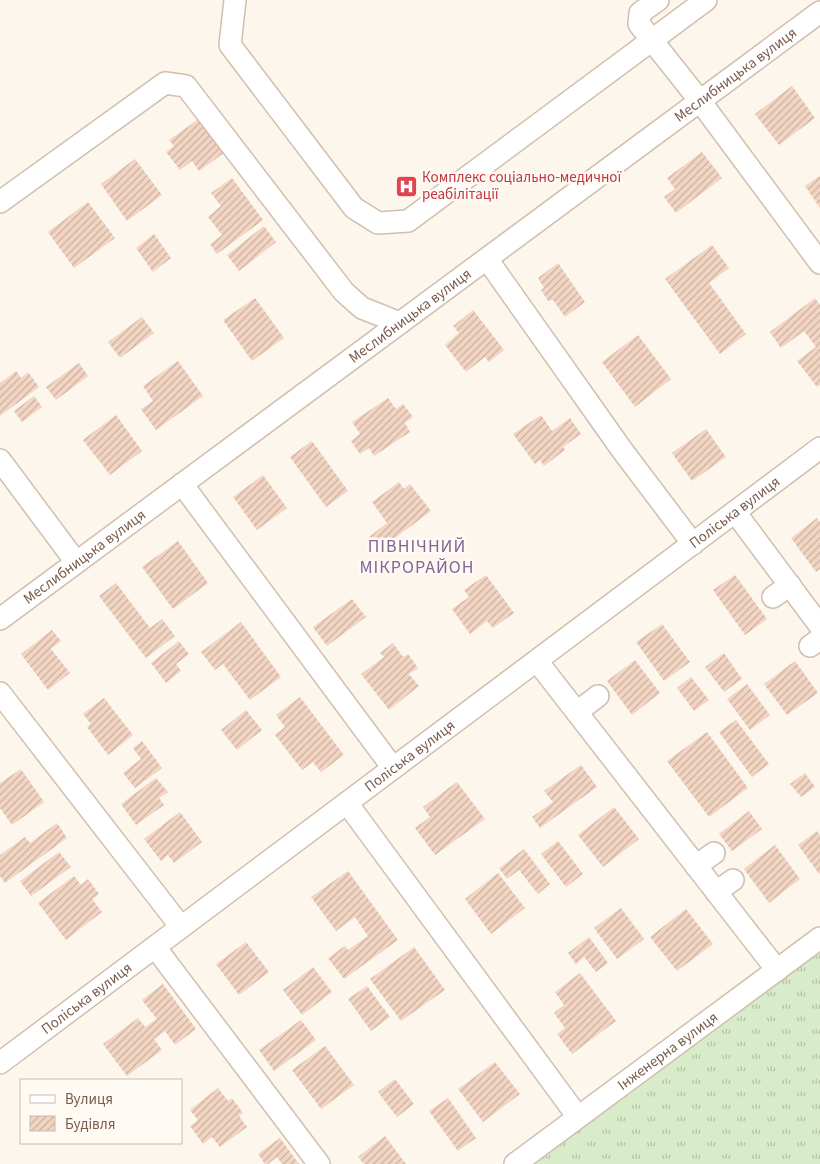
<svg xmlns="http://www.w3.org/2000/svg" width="820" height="1164" font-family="'Source Sans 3',sans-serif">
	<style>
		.grass { fill: url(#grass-tufts) }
		.building { fill: url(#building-hatch) }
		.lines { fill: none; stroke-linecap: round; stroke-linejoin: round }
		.minor-casing { stroke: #d1beb0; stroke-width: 24 }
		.minor { stroke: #fff; stroke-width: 21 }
		.labels { text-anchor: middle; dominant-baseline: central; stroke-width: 5; stroke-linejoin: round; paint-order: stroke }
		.street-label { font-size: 15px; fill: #7a5c4d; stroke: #fffaf3 }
		.health-label { font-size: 15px; fill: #be3a42; stroke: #fffaf3; text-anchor: start }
		.quarter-label { font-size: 18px; letter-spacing: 1px; fill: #846695; stroke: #fffaf3 }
	</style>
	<defs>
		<pattern id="grass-tufts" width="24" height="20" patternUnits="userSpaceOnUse" patternTransform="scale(1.25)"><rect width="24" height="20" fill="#d8ecc9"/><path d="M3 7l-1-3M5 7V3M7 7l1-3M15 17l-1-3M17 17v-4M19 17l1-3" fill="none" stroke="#b4c2a5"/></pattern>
		<pattern id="building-hatch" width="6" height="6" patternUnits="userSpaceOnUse" patternTransform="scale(1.25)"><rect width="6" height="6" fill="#f3d5c3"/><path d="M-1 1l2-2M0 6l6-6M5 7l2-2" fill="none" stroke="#cab0a1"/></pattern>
	</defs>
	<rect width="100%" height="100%" fill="#fdf6ec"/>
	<!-- grass -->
	<path class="grass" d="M820 938V1164H515Z"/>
	<!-- building -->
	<g class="building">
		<path d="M792 86 815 118 779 145 755 114Z"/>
		<path d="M200 118 224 153 199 171 192 161 180 170 166 152 174 146 169 140Z"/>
		<path d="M702 152 722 178 676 213 664 197 675 189 667 178Z"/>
		<path d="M135 159 162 195 127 221 101 184Z"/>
		<path d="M820 176V208L805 186Z"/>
		<path d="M232 178 263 220 217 254 210 244 222 235 208 217 221 206 211 193Z"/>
		<path d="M88 202 115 238 74 268 48 232Z"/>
		<path d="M264 226 276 242 239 271 227 255Z"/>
		<path d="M154 234 171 258 153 272 136 248Z"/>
		<path d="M712 245 729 268 709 283 746 334 720 354 665 279Z"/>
		<path d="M558 263 585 302 565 317 553 300 548 301 541 290 544 288 538 278Z"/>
		<path d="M255 298 284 338 252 361 223 320Z"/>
		<path d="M815 298 820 305V385L817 387 797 361 816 347 804 331 781 348 770 332Z"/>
		<path d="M473 310 504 350 489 362 485 357 466 372 445 345 459 333 453 326Z"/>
		<path d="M142 317 154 333 120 358 108 342Z"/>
		<path d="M638 335 671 379 635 407 602 362Z"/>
		<path d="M178 361 203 396 156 430 141 409 153 401 143 386Z"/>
		<path d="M79 363 88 376 56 400 46 387Z"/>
		<path d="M16 371 21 378 28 372 39 387 0 416V383Z"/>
		<path d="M34 396 42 407 22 422 14 411Z"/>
		<path d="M388 398 396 409 403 404 413 417 405 423 410 432 374 456 369 448 360 454 351 441 360 434 352 422Z"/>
		<path d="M116 415 142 451 110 475 83 440Z"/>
		<path d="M541 415 552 431 570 418 581 434 563 447 565 450 544 466 540 460 535 464 513 434Z"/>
		<path d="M706 429 726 457 692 481 672 453Z"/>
		<path d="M312 441 348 491 326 507 290 457Z"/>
		<path d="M263 475 287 508 257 530 233 497Z"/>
		<path d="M399 482 404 489 410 484 431 511 379 550 369 537 387 523 372 502Z"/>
		<path d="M817 518 820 522V569L816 572 791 538Z"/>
		<path d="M178 541 208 583 173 609 142 567Z"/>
		<path d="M486 575 514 613 493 628 487 621 470 634 452 609 469 597 464 590Z"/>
		<path d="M735 575 767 619 745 635 713 590Z"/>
		<path d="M116 583 150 628 162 619 175 636 146 658 99 596Z"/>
		<path d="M352 599 366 617 327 646 313 627Z"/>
		<path d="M241 622 281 677 250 700 223 664 215 670 201 652Z"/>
		<path d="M662 624 690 662 664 681 636 642Z"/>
		<path d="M52 630 61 641 51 649 70 673 48 690 21 654Z"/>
		<path d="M179 641 189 654 176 664 181 671 166 683 151 663Z"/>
		<path d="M393 643 403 657 408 654 418 668 409 674 419 686 389 710 361 674 384 657 380 653Z"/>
		<path d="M724 653 742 679 724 692 705 667Z"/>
		<path d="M635 660 660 693 632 715 607 681Z"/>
		<path d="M795 661 818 693 787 715 764 684Z"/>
		<path d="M691 677 709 700 694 711 677 688Z"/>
		<path d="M747 684 770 715 750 730 727 699Z"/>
		<path d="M300 697 344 755 321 772 313 762 302 770 275 735 285 727 276 715Z"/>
		<path d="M104 698 133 735 108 755 87 727 91 724 83 714Z"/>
		<path d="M246 710 262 730 237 750 221 730Z"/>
		<path d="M736 720 769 764 752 777 719 732Z"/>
		<path d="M707 732 748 788 709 817 667 761Z"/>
		<path d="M142 741 162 768 135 788 123 773 141 759 133 748Z"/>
		<path d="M581 765 597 787 540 828 532 817 553 802 544 791Z"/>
		<path d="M21 769 44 802 12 825 0 808V783Z"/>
		<path d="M805 773 815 787 801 797 790 784Z"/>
		<path d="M156 778 168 792 159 798 164 805 136 825 121 804Z"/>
		<path d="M457 782 485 819 435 855 415 828 430 817 423 807Z"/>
		<path d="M614 807 639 839 603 867 578 835Z"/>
		<path d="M749 811 762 829 732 851 719 834Z"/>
		<path d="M180 812 202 842 174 863 168 855 161 861 144 839Z"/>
		<path d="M57 823 67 838 5 883 0 876V855L25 837 30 843Z"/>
		<path d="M817 831 820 835V873L819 874 798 845Z"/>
		<path d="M558 841 583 874 566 887 541 854Z"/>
		<path d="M775 845 800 879 769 903 744 869Z"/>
		<path d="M524 849 550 884 538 894 519 870 507 879 499 868Z"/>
		<path d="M59 852 71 867 31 896 20 881Z"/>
		<path d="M348 871 398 940 344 979 328 958 345 946 348 950 368 936 355 917 336 931 311 897Z"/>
		<path d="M498 873 525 908 491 934 465 899Z"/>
		<path d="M74 876 81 885 88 879 99 894 92 899 102 912 66 940 38 903Z"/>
		<path d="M621 908 644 939 617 959 594 928Z"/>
		<path d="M686 909 713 944 677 971 650 937Z"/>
		<path d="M589 937 608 963 596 972 584 957 576 964 568 953Z"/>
		<path d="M246 942 269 972 239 995 216 964Z"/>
		<path d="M414 947 445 990 401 1021 370 979Z"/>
		<path d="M313 967 332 992 302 1015 283 990Z"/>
		<path d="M580 973 616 1021 572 1054 557 1034 565 1028 554 1013 564 1005 555 992Z"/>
		<path d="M163 984 196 1029 175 1045 165 1031 154 1039 162 1050 127 1076 103 1044 138 1018 145 1027 157 1019 142 1000Z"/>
		<path d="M367 986 390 1017 371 1031 348 999Z"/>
		<path d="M301 1020 316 1040 274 1071 259 1050Z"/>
		<path d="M325 1046 354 1085 321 1109 292 1070Z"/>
		<path d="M495 1062 520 1094 483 1122 458 1089Z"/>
		<path d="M395 1079 414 1104 397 1117 378 1092Z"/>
		<path d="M218 1088 228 1101 232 1098 243 1113 239 1116 247 1127 220 1147 212 1137 203 1144 190 1126 198 1120 190 1110Z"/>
		<path d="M448 1098 476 1138 458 1151 429 1111Z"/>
		<path d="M385 1136 406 1164H364L358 1157Z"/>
		<path d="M280 1138 299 1164H282L277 1157 268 1164H265L258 1154Z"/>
	</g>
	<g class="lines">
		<defs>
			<g id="minor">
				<path d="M235 0 230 45 354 208 378 223 408 221 706 0"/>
				<path d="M658 0 640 13 639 24 700 101 820 263"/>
				<path d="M0 202 165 83 186 86 344 292 362 308 400 323"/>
				<path d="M487 259 622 450 693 544"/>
				<path d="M0 460 76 562"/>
				<path d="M182 484 393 768"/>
				<path d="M735 512 820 626"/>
				<path d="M773 597 790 585"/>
				<path id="s1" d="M0 619 820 12"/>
				<path d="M810 646 820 639"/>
				<path d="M537 661 777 970"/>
				<path d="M0 693 181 927"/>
				<path d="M577 712 598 696"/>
				<path d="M347 803 578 1117"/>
				<path d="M696 866 714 853"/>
				<path d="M716 892 733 880"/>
				<path d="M155 947 319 1164"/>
				<path id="s2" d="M0 1063 820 448"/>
				<path id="s3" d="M515 1164 820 938"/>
			</g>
		</defs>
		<!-- minor casing -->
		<use href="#minor" class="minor-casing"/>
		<!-- minor -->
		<use href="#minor" class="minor"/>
	</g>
	<!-- icons -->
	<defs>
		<symbol id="hospital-square" viewBox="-11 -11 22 22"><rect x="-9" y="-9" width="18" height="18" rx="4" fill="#e0444e" stroke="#fffaf3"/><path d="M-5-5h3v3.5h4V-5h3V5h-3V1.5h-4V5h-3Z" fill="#fff"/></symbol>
	</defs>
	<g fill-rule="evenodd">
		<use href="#hospital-square" x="394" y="174" width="25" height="25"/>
	</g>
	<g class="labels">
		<!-- street labels -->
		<g class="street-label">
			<text stroke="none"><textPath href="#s1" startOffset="915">Меслибницька вулиця</textPath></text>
			<text stroke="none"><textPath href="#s1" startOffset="510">Меслибницька вулиця</textPath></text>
			<text stroke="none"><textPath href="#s2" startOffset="918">Поліська вулиця</textPath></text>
			<text stroke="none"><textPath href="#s1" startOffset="105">Меслибницька вулиця</textPath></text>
			<text stroke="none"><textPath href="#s2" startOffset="512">Поліська вулиця</textPath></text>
			<text stroke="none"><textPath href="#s2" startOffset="108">Поліська вулиця</textPath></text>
			<text stroke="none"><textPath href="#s3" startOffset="190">Інженерна вулиця</textPath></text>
		</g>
		<!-- health labels -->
		<g class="health-label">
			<text x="422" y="177">Комплекс соціально-медичної<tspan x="422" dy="17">реабілітації</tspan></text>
		</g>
		<!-- quarter labels -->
		<g class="quarter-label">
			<text x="417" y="546">ПІВНІЧНИЙ<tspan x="417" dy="21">МІКРОРАЙОН</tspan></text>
		</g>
	</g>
	<!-- legend -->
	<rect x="20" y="1079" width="162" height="65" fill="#fffaf3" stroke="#cabbb1"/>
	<rect x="30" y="1095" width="25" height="8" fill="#ffffff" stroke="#cabbb1"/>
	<text x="65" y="1104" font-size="15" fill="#7a5c4d">Вулиця</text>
	<rect x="30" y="1116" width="25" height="15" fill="url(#building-hatch)" stroke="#cabbb1"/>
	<text x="65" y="1129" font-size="15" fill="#7a5c4d">Будівля</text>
</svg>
